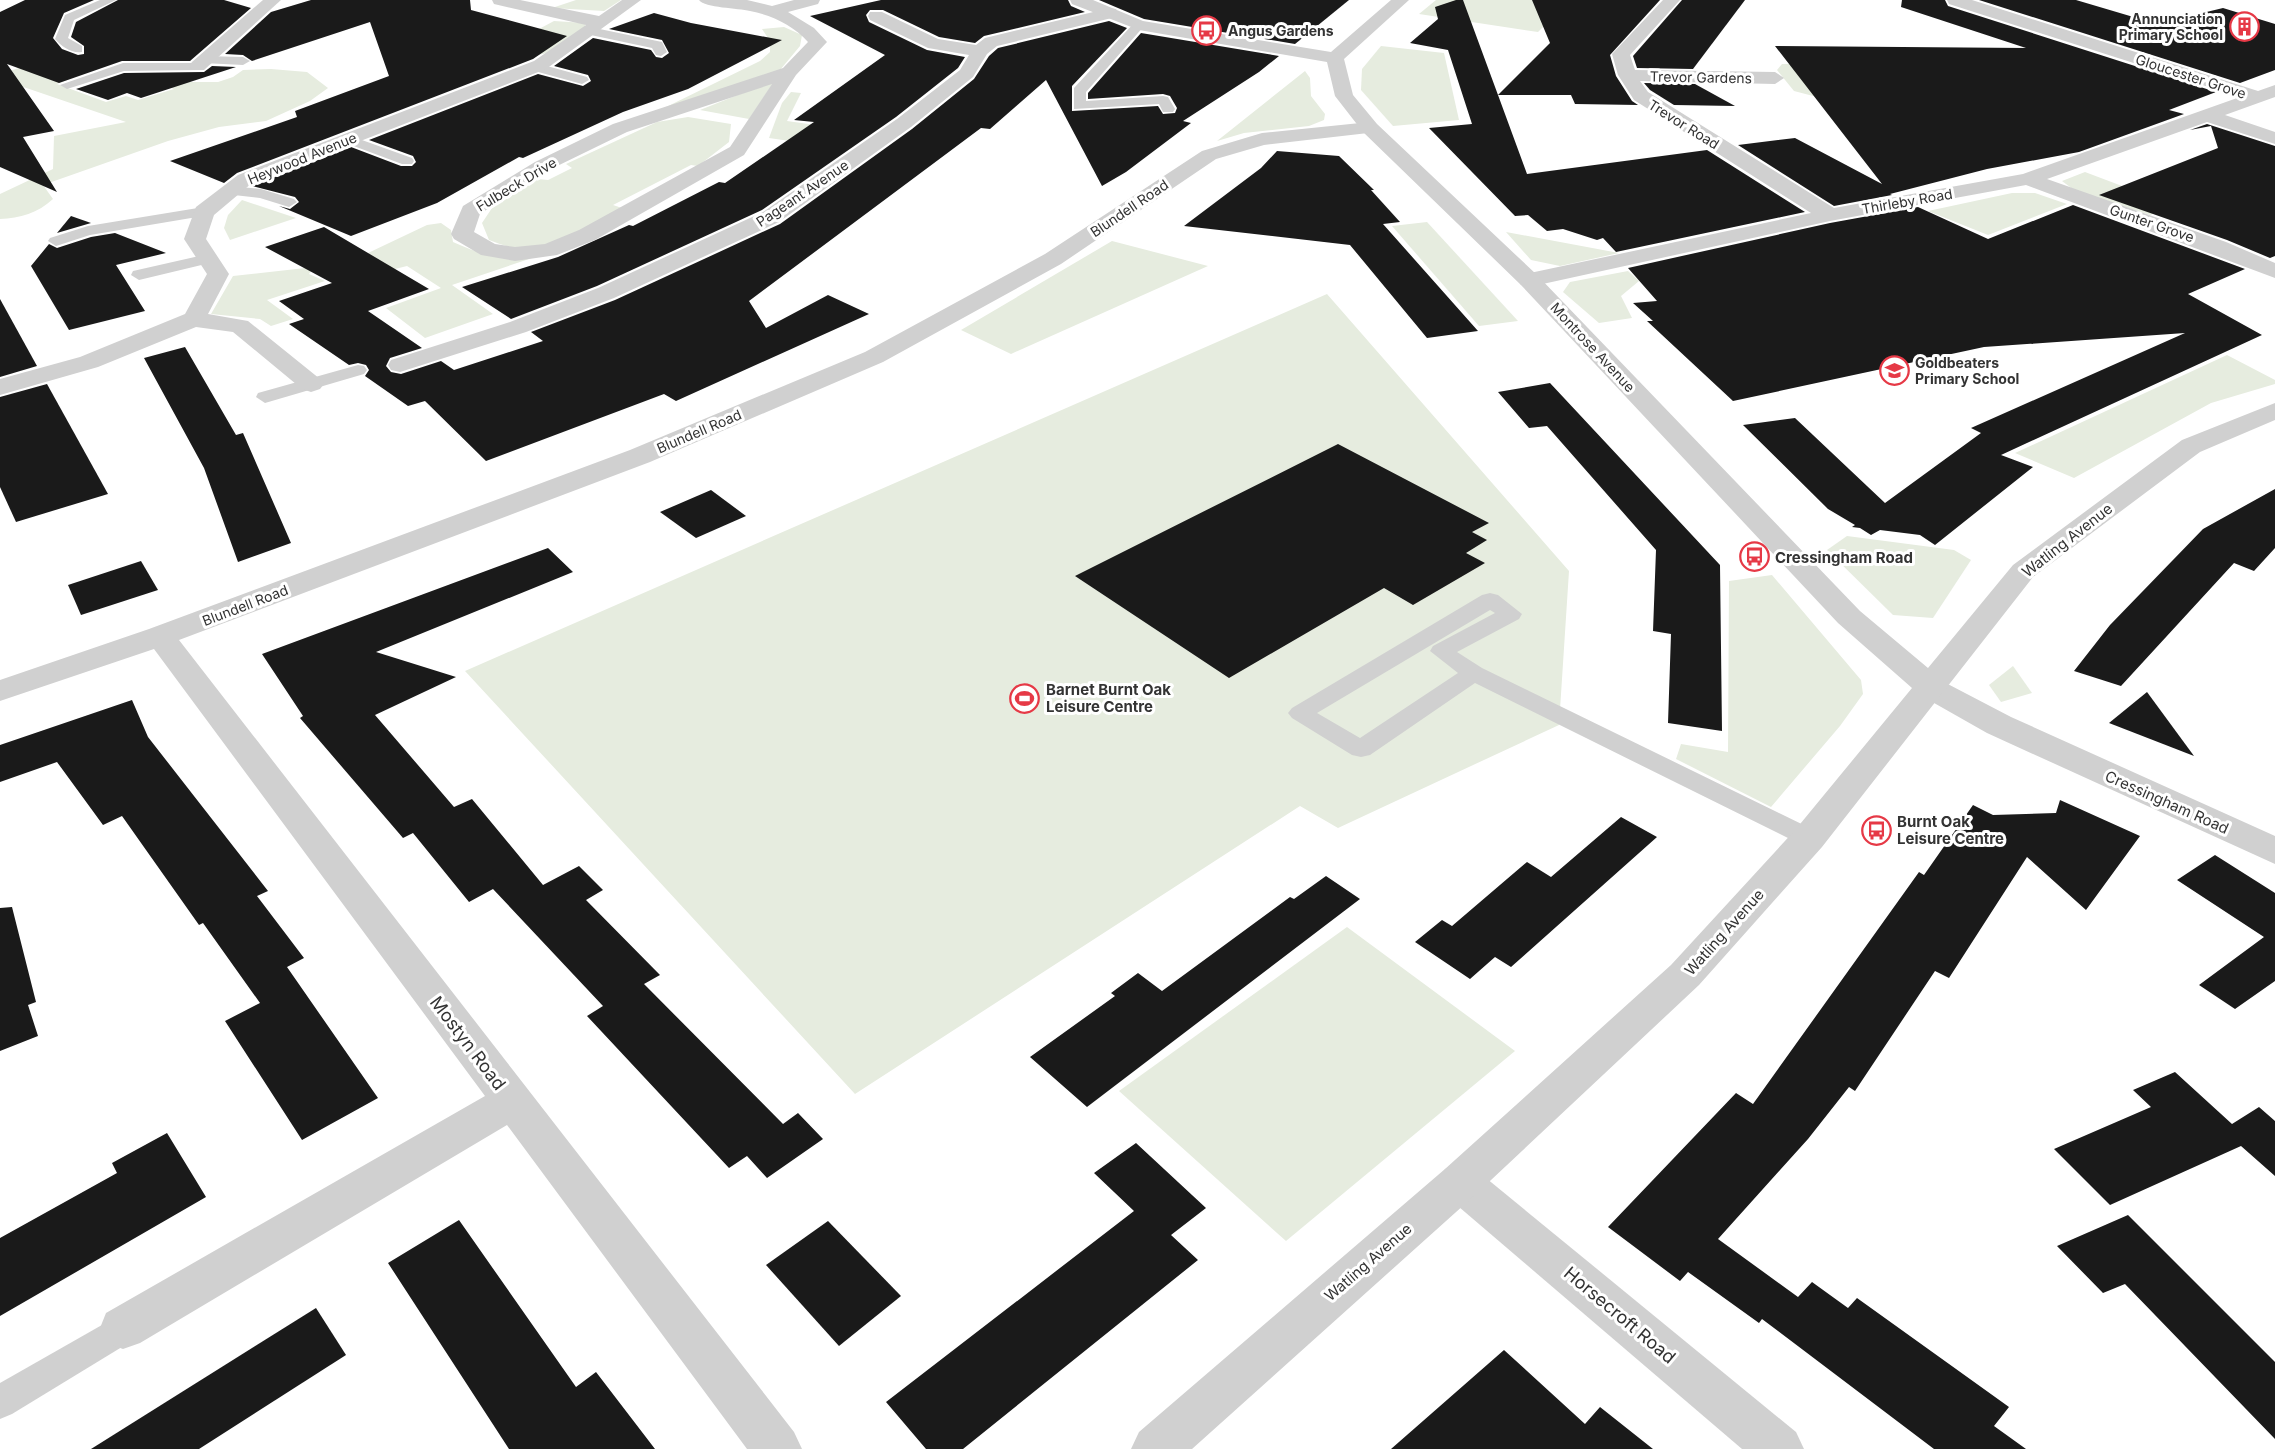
<svg xmlns="http://www.w3.org/2000/svg" width="2275" height="1449" font-family="Inter,sans-serif">
	<style>
		.green { fill: #e6ecdf }
		.building { fill: #1a1a1a }
		.lines { fill: none; stroke-linecap: round; stroke-linejoin: round }
		.service { fill: #d0d0d0; fill-rule: evenodd }
		.minor { fill: #d0d0d0; fill-rule: evenodd }
		.tertiary { fill: #d0d0d0; fill-rule: evenodd }
		.labels { text-anchor: middle; dominant-baseline: central; stroke-width: 6; stroke-linejoin: round; paint-order: stroke }
		.far-poi-label { font-size: 14px; font-weight: bold; fill: #333; stroke: #fff; text-anchor: start }
		.far-street-label { font-size: 14px; fill: #333; stroke: #fff }
		.street-label { font-size: 15px; fill: #333; stroke: #fff }
		.poi-label { font-size: 15px; font-weight: bold; fill: #333; stroke: #fff; text-anchor: start }
		.near-street-label { font-size: 18px; fill: #333; stroke: #fff }
	</style>
	<rect width="100%" height="100%" fill="#fff"/>
	<!-- green -->
	<g class="green">
		<path d="M576 0H621L604 11 552 8Z"/>
		<path d="M1436 0H1570L1538 32 1419 14Z"/>
		<path d="M554 21 585 23V27C559 47 552 59 517 54L539 29Z"/>
		<path d="M784 27 802 35 800 46 780 70 660 110 760 61 770 52V41L762 29Z"/>
		<path d="M1381 46 1444 53 1459 120 1393 126 1361 90 1362 69Z"/>
		<path d="M64 54 77 76 57 84 106 102 126 96 138 100 174 89 156 82H218L233 77 243 70 271 69 307 72 328 88 310 101 266 121 219 127 168 141 43 185 53 199C38 213 20 218 0 219V194L53 169 54 136 126 122 0 79V74Z"/>
		<path d="M1844 63 1817 97 1794 91 1777 70 1782 64Z"/>
		<path d="M1305 71 1310 78 1311 96 1325 114 1324 120 1309 126 1244 133 1217 141Z"/>
		<path d="M775 80 749 119 700 110Z"/>
		<path d="M791 92 801 93 787 121 852 130 831 147 769 138 782 103Z"/>
		<path d="M688 117 731 124 729 142 698 166 691 165 613 205 622 208C591 224 553 251 516 248 507 247 497 243 489 240L482 223 492 208 538 179 548 180 572 168 566 164 657 122Z"/>
		<path d="M2085 172 2175 206 2150 215 2074 190 2062 181Z"/>
		<path d="M2012 193H2035L2067 204 1988 235 1928 211Z"/>
		<path d="M242 200 296 218 230 240 224 228 228 215Z"/>
		<path d="M1427 222 1518 321 1479 326 1392 226Z"/>
		<path d="M441 223 451 230 453 242C488 258 504 259 541 255L452 285 493 314 425 338 386 308 441 288 407 266 391 270 368 253 427 225Z"/>
		<path d="M1506 232 1619 253 1560 266 1531 260Z"/>
		<path d="M1112 241 1208 266 1011 354 961 330Z"/>
		<path d="M314 267 309 274 325 281 267 300 293 319 271 326 260 319 211 314 233 276Z"/>
		<path d="M1628 271 1639 281 1621 296 1632 318 1599 323 1563 292 1570 282Z"/>
		<path d="M1327 294 1569 571 1559 725 1338 828 1300 806 855 1094 465 671Z"/>
		<path d="M2227 355 2275 380V384L2211 403 2074 478 2015 453Z"/>
		<path d="M1847 536 1954 550 1971 560 1933 618 1893 615 1827 550Z"/>
		<path d="M1772 575 1861 680 1863 694 1840 726 1771 807 1676 759 1681 744 1728 752 1729 581Z"/>
		<path d="M2013 666 2032 693 2001 702 1989 685Z"/>
		<path d="M1347 927 1515 1051 1286 1241 1119 1091Z"/>
	</g>
	<!-- building -->
	<g class="building">
		<path d="M25 0H94L64 13 53 38 62 49 78 55 84 54V46L71 37 76 22 118 0H224L251 8 190 61H122L59 83 7 64 54 131 23 137 57 192 0 167V12Z"/>
		<path d="M311 0H470L471 10 567 36 533 59 237 173 224 183 170 161 297 117 295 111 389 76 370 22 252 61 243 55 225 54 271 12Z"/>
		<path d="M881 0H1068L1071 6 1085 12 984 36 975 43 939 37 883 10H870L866 15 869 22 927 50 965 57 958 68 896 117 762 210 597 286 511 319 462 287 558 257 629 225 633 226 719 182 725 183 814 122 794 120 885 55 810 16Z"/>
		<path d="M1099 0H1349L1295 44 1144 19Z"/>
		<path d="M1456 0H1463L1498 95 1550 43 1532 0H1660L1610 55 1616 76 1632 101 1638 105 1575 104 1571 95H1498L1527 174 1707 150 1805 212 1616 252 1603 238 1597 240 1563 229 1547 231 1528 215 1515 216 1429 128 1472 124 1448 50 1410 43 1438 19 1435 7Z"/>
		<path d="M1682 0H1745L1693 69 1637 68 1633 56Z"/>
		<path d="M1902 0H1945L1948 6 2216 92 2169 110 2184 114 2079 152 1987 169 1890 194 1892 195 1834 206 1738 145 1795 138 1882 184 1775 46 2026 48 1901 7Z"/>
		<path d="M1979 0H2076L2157 24 2223 8 2275 24V70L2240 83Z"/>
		<path d="M654 13 691 23 782 40 688 89 623 112 523 158 519 157 437 203 351 236 279 206 290 209 299 202 295 197 252 186 351 147 401 166H412L416 162 413 156 369 140 538 74 583 86 591 81 588 75 554 66 593 38 651 50 656 57 662 58 669 53 662 40 609 29Z"/>
		<path d="M1109 21 1127 28 1072 86V111L1158 106 1163 114 1175 113 1177 108 1170 96 1163 94 1088 99V93L1141 33 1279 56 1259 72 1183 121 1191 123 1126 172 1102 186 1046 80 990 129 981 128 749 301 766 328 828 295 869 314 676 401 664 394 486 461 425 401 408 406 365 376 369 370 366 365 358 363 349 365 289 324 304 319 279 301 332 283 265 247 324 227 429 289 368 311 422 348 390 358 386 366 391 372 401 374 441 361 454 370 543 341 531 332 615 300 780 224 912 129 974 79 989 56 998 48Z"/>
		<path d="M212 66 236 67 141 98 127 93 108 100 76 89 124 73 204 72Z"/>
		<path d="M1644 83 1695 84 1735 106 1674 105 1650 90Z"/>
		<path d="M2207 124 2275 146V256L2270 258 2227 240 2099 195 2218 148 2211 126 2190 130Z"/>
		<path d="M1277 151 1339 156 1374 190H1371L1400 222 1383 224 1478 331 1427 338 1350 245 1184 226 1261 168Z"/>
		<path d="M2073 205 2245 269 2188 294 2262 335 2001 455 2033 467 1935 545 1920 535 1880 530 1871 535 1860 528 1852 527 1855 525 1828 509 1743 425 1795 418 1885 503 1981 433 1971 428 2185 333 1984 347 1733 401 1647 321H1653L1633 303 1657 301 1628 268 1830 223 1918 207 1988 239Z"/>
		<path d="M71 216 91 223 57 233Z"/>
		<path d="M115 233 166 253 116 265 145 311 69 330 31 266 49 244 57 248 91 237Z"/>
		<path d="M0 299 37 366 0 377Z"/>
		<path d="M185 347 236 435 243 433 291 543 238 562 204 468 144 358Z"/>
		<path d="M1550 383 1720 565 1722 731 1668 723 1671 634 1653 631 1656 550 1547 426 1529 428 1498 392Z"/>
		<path d="M47 384 108 494 16 522 0 487V397Z"/>
		<path d="M1338 444 1489 523 1472 532 1487 540 1466 553 1485 563 1413 605 1384 588 1229 678 1075 576Z"/>
		<path d="M2275 489V548L2254 571 2234 563 2121 686 2074 671 2110 625 2203 529Z"/>
		<path d="M711 490 746 516 696 538 660 512Z"/>
		<path d="M548 548 573 572 376 652 456 677 375 715 454 807 472 799 543 885 579 866 603 890 586 900 660 975 644 984 783 1124 798 1113 823 1139 767 1178 747 1156 729 1168 587 1016 603 1006 493 889 469 902 413 833 403 838 300 718 303 716 262 654Z"/>
		<path d="M141 561 158 590 81 615 68 585Z"/>
		<path d="M2147 692 2194 756 2109 723Z"/>
		<path d="M132 700 148 737 268 891 257 896 304 958 287 967 378 1098 302 1140 225 1021 260 1003 203 923 199 925 122 816 103 825 57 762 0 782V745Z"/>
		<path d="M2060 800 2140 836 2086 910 2027 857 1949 978 1935 971 1855 1091 1849 1087 1808 1139 1718 1239 1798 1297 1812 1282 1848 1308 1857 1298 2009 1407 1994 1426 2026 1449H1934L1762 1319 1759 1323 1688 1272 1680 1281 1608 1227 1736 1093 1753 1104 1919 872 1924 875 1973 805 1993 815 2056 813Z"/>
		<path d="M1621 817 1657 837 1511 967 1495 957 1470 979 1415 942 1442 920 1452 926 1527 862 1551 877Z"/>
		<path d="M2215 855 2275 893V981L2235 1009 2199 985 2264 937 2177 880Z"/>
		<path d="M1326 876 1360 899 1087 1107 1030 1057 1115 996 1111 993 1138 973 1162 991 1290 897 1294 899Z"/>
		<path d="M12 907 36 1002 28 1005 38 1036 0 1051V908Z"/>
		<path d="M2175 1072 2232 1124 2259 1107 2275 1121V1176L2241 1146 2110 1205 2054 1149 2151 1107 2133 1090Z"/>
		<path d="M167 1133 206 1197 0 1316V1238L117 1173 112 1163Z"/>
		<path d="M1136 1143 1206 1208 1171 1235 1198 1260 963 1449H926L886 1402 1134 1211 1094 1173Z"/>
		<path d="M2128 1215 2275 1362V1439L2125 1284 2103 1293 2057 1246Z"/>
		<path d="M459 1220 576 1387 596 1372 655 1449H509L388 1263Z"/>
		<path d="M828 1221 901 1296 839 1346 766 1265Z"/>
		<path d="M316 1308 346 1355 199 1449H91Z"/>
		<path d="M1504 1350 1585 1424 1600 1407 1653 1449H1391Z"/>
	</g>
	<g class="lines">
		<!-- service -->
		<g class="service">
			<path d="M100 0H116L74 20 68 38 82 46V52C72 54 61 46 55 39L65 15Z"/>
			<path d="M1139 21 1145 25 1086 92V101L1163 96 1168 97 1175 109 1173 112H1163L1159 104 1074 109V88L1135 22Z"/>
			<path d="M590 27 662 42 667 52 661 56 656 55 652 48 586 34 584 31Z"/>
			<path d="M205 56 243 57 250 61 243 65 203 63V69L198 70 124 71 67 89 60 85 123 63H200V57Z"/>
			<path d="M536 63 587 77 589 80 582 84 531 70 529 67Z"/>
			<path d="M348 135 412 158 414 161 412 164H402L343 142 341 139 343 136Z"/>
			<path d="M230 186 261 189 294 199 297 202 289 207 260 198 225 194 222 191 225 188Z"/>
			<path d="M204 207 212 212 209 215 90 235 56 246 48 241 50 238 88 226Z"/>
			<path d="M208 254 214 256 216 259 214 262 139 280 131 275 133 271Z"/>
			<path d="M358 365 364 366 367 370 364 374 265 403 256 397 258 393Z"/>
			<path d="M1490 593 1498 595 1522 614 1519 619 1457 652 1482 668 1818 832 1822 838 1818 844 1809 847 1800 844 1475 683 1370 755 1361 757 1352 755 1292 718 1288 713 1292 708 1482 595ZM1490 610 1495 613 1433 646 1430 651 1458 673 1360 738 1317 713Z"/>
			<path d="M123 1313 135 1317 140 1328 135 1339 12 1414 0 1419V1383Z"/>
		</g>
		<!-- minor -->
		<g class="minor">
			<path d="M263 0H281L204 70H192L189 66 192 62Z"/>
			<path d="M492 0H520L599 16 622 0H641L546 69 252 183 214 215 206 239 229 274 208 314 248 321 320 379 324 384 320 389 311 392 302 389 233 332 196 327 98 367 0 395V379L80 357 185 314 207 274 184 239 196 207 238 175 534 61 586 25 494 4Z"/>
			<path d="M699 0H747L772 6 794 0H820L818 4 788 12 814 28 827 42 796 75 744 155 595 240 557 255 515 261 481 255 454 239 451 234 463 206 535 162 613 124 783 68 808 42C793 25 771 15 750 11 738 8 705 8 699 0ZM772 84 730 147 579 230 545 244 515 247 495 244 474 232 480 214 549 170 627 132Z"/>
			<path d="M1663 0H1680L1630 55 1635 70 1775 72 1784 78 1775 84 1640 81 1648 92 1834 208 2023 174 2240 97 1949 4 1947 0H1972L2258 91 2275 85V97L2225 115 2275 132V144L2207 122 2047 179 2226 242 2275 263V278L2026 185 1830 221 1529 287 1521 285 1518 280 1521 275 1811 213 1634 100 1618 75 1612 54Z"/>
			<path d="M1110 8 1116 9 1118 13 1116 17 997 46 987 54 973 77 911 127 779 222 614 298 526 332 400 372 391 370 388 365 391 360 510 322 598 288 763 212 897 119 960 70 969 55 928 48 870 20 868 16 870 12H882L938 39 976 45 985 38Z"/>
			<path d="M1370 122 1380 128 1377 132 1264 145 1216 159 1061 264 883 362 650 462 179 640 794 1432 802 1449H747L507 1125 140 1343 123 1349 106 1343 100 1328 106 1313 485 1096 154 649 0 701V680L149 629 630 450 865 352 1045 254 1202 151 1262 133Z"/>
			<path d="M1931 678 1942 681 2011 717 2275 836V864L1987 733 1920 695 1915 688 1920 681Z"/>
			<path d="M1460 1164 1475 1169 1796 1432 1804 1449H1742L1445 1195 1438 1182 1445 1169Z"/>
		</g>
		<!-- tertiary -->
		<path class="tertiary" d="M1070 0H1093L1143 21 1331 52 1391 0H1409L1344 59 1353 95 1377 124 1537 275 1860 611 1928 668 2013 565 2182 440 2275 403V420L2200 452 2033 577 1822 847 1699 985 1475 1195 1192 1449H1131L1139 1432 1445 1169 1671 965 1796 829 1912 688 1838 623 1521 285 1363 132 1335 96 1327 62 1139 30 1072 4Z"/>
	</g>
	<!-- icons -->
	<defs>
		<symbol id="building-ring" viewBox="-11 -11 22 22"><circle r="9.5" fill="#fff" stroke="#e63946" stroke-width="1.5"/><path d="M-4-6H4V6H1V3H-1V6H-4ZM-2.5-4.3h1.7v1.8h-1.7ZM.8-4.3h1.7v1.8H.8ZM-2.5-1h1.7V.8h-1.7ZM.8-1h1.7V.8H.8Z" fill="#e63946"/></symbol>
		<symbol id="bus-ring" viewBox="-11 -11 22 22"><circle r="9.5" fill="#fff" stroke="#e63946" stroke-width="1.5"/><path d="M-5-6H5V4H4V6H2V4H-2V6H-4V4H-5ZM-3.5-4V0h7V-4ZM-3.5 1.2v1.5H-2V1.2ZM2 1.2v1.5H3.5V1.2Z" fill="#e63946"/></symbol>
		<symbol id="school-ring" viewBox="-11 -11 22 22"><circle r="9.5" fill="#fff" stroke="#e63946" stroke-width="1.5"/><path d="M0-5L7-2L0 1L-7-2ZM-4 1L0 2.5L4 1V4Q0 6-4 4Z" fill="#e63946"/></symbol>
		<symbol id="stadium-ring" viewBox="-11 -11 22 22"><circle r="9.5" fill="#fff" stroke="#e63946" stroke-width="1.5"/><path d="M0-5a6.5 5 0 1 0 0 10a6.5 5 0 1 0 0-10ZM-3.5-1.8h7v3.6h-7Z" fill="#e63946"/></symbol>
	</defs>
	<g fill-rule="evenodd">
		<use href="#building-ring" x="2228" y="10" width="33" height="33"/>
		<use href="#bus-ring" x="1190" y="14" width="33" height="33"/>
		<use href="#school-ring" x="1878" y="354" width="33" height="33"/>
		<use href="#bus-ring" x="1738" y="540" width="33" height="33"/>
		<use href="#stadium-ring" x="1008" y="682" width="33" height="33"/>
		<use href="#bus-ring" x="1860" y="814" width="33" height="33"/>
	</g>
	<g class="labels">
		<!-- far-poi labels -->
		<g class="far-poi-label">
			<text x="2223" y="18" text-anchor="end">Annunciation<tspan x="2223" dy="16">Primary School</tspan></text>
			<text x="1228" y="30">Angus Gardens</text>
			<text x="1915" y="362">Goldbeaters<tspan x="1915" dy="16">Primary School</tspan></text>
		</g>
		<!-- far-street labels -->
		<g class="far-street-label">
			<text transform="translate(2191 76) rotate(18)">Gloucester Grove</text>
			<text transform="translate(1701 77) rotate(1)">Trevor Gardens</text>
			<text transform="translate(1684 124) rotate(32)">Trevor Road</text>
			<text transform="translate(302 158) rotate(-22)">Heywood Avenue</text>
			<text transform="translate(516 184) rotate(-31)">Fulbeck Drive</text>
			<text transform="translate(802 193) rotate(-34)">Pageant Avenue</text>
			<text transform="translate(1907 201) rotate(-10)">Thirleby Road</text>
			<text transform="translate(1129 208) rotate(-34)">Blundell Road</text>
			<text transform="translate(2152 223) rotate(19)">Gunter Grove</text>
			<text transform="translate(1593 347) rotate(47)">Montrose Avenue</text>
			<text transform="translate(699 431) rotate(-23)">Blundell Road</text>
			<text transform="translate(245 605) rotate(-21)">Blundell Road</text>
		</g>
		<!-- street labels -->
		<g class="street-label">
			<text transform="translate(2067 540) rotate(-38)">Watling Avenue</text>
			<text transform="translate(2167 802) rotate(24)">Cressingham Road</text>
			<text transform="translate(1724 932) rotate(-48)">Watling Avenue</text>
			<text transform="translate(1368 1262) rotate(-41)">Watling Avenue</text>
		</g>
		<!-- poi labels -->
		<g class="poi-label">
			<text x="1775" y="557">Cressingham Road</text>
			<text x="1046" y="689">Barnet Burnt Oak<tspan x="1046" dy="17">Leisure Centre</tspan></text>
			<text x="1897" y="821">Burnt Oak<tspan x="1897" dy="17">Leisure Centre</tspan></text>
		</g>
		<!-- near-street labels -->
		<g class="near-street-label">
			<text transform="translate(468 1043) rotate(53)">Mostyn Road</text>
			<text transform="translate(1620 1315) rotate(40)">Horsecroft Road</text>
		</g>
	</g>
</svg>
